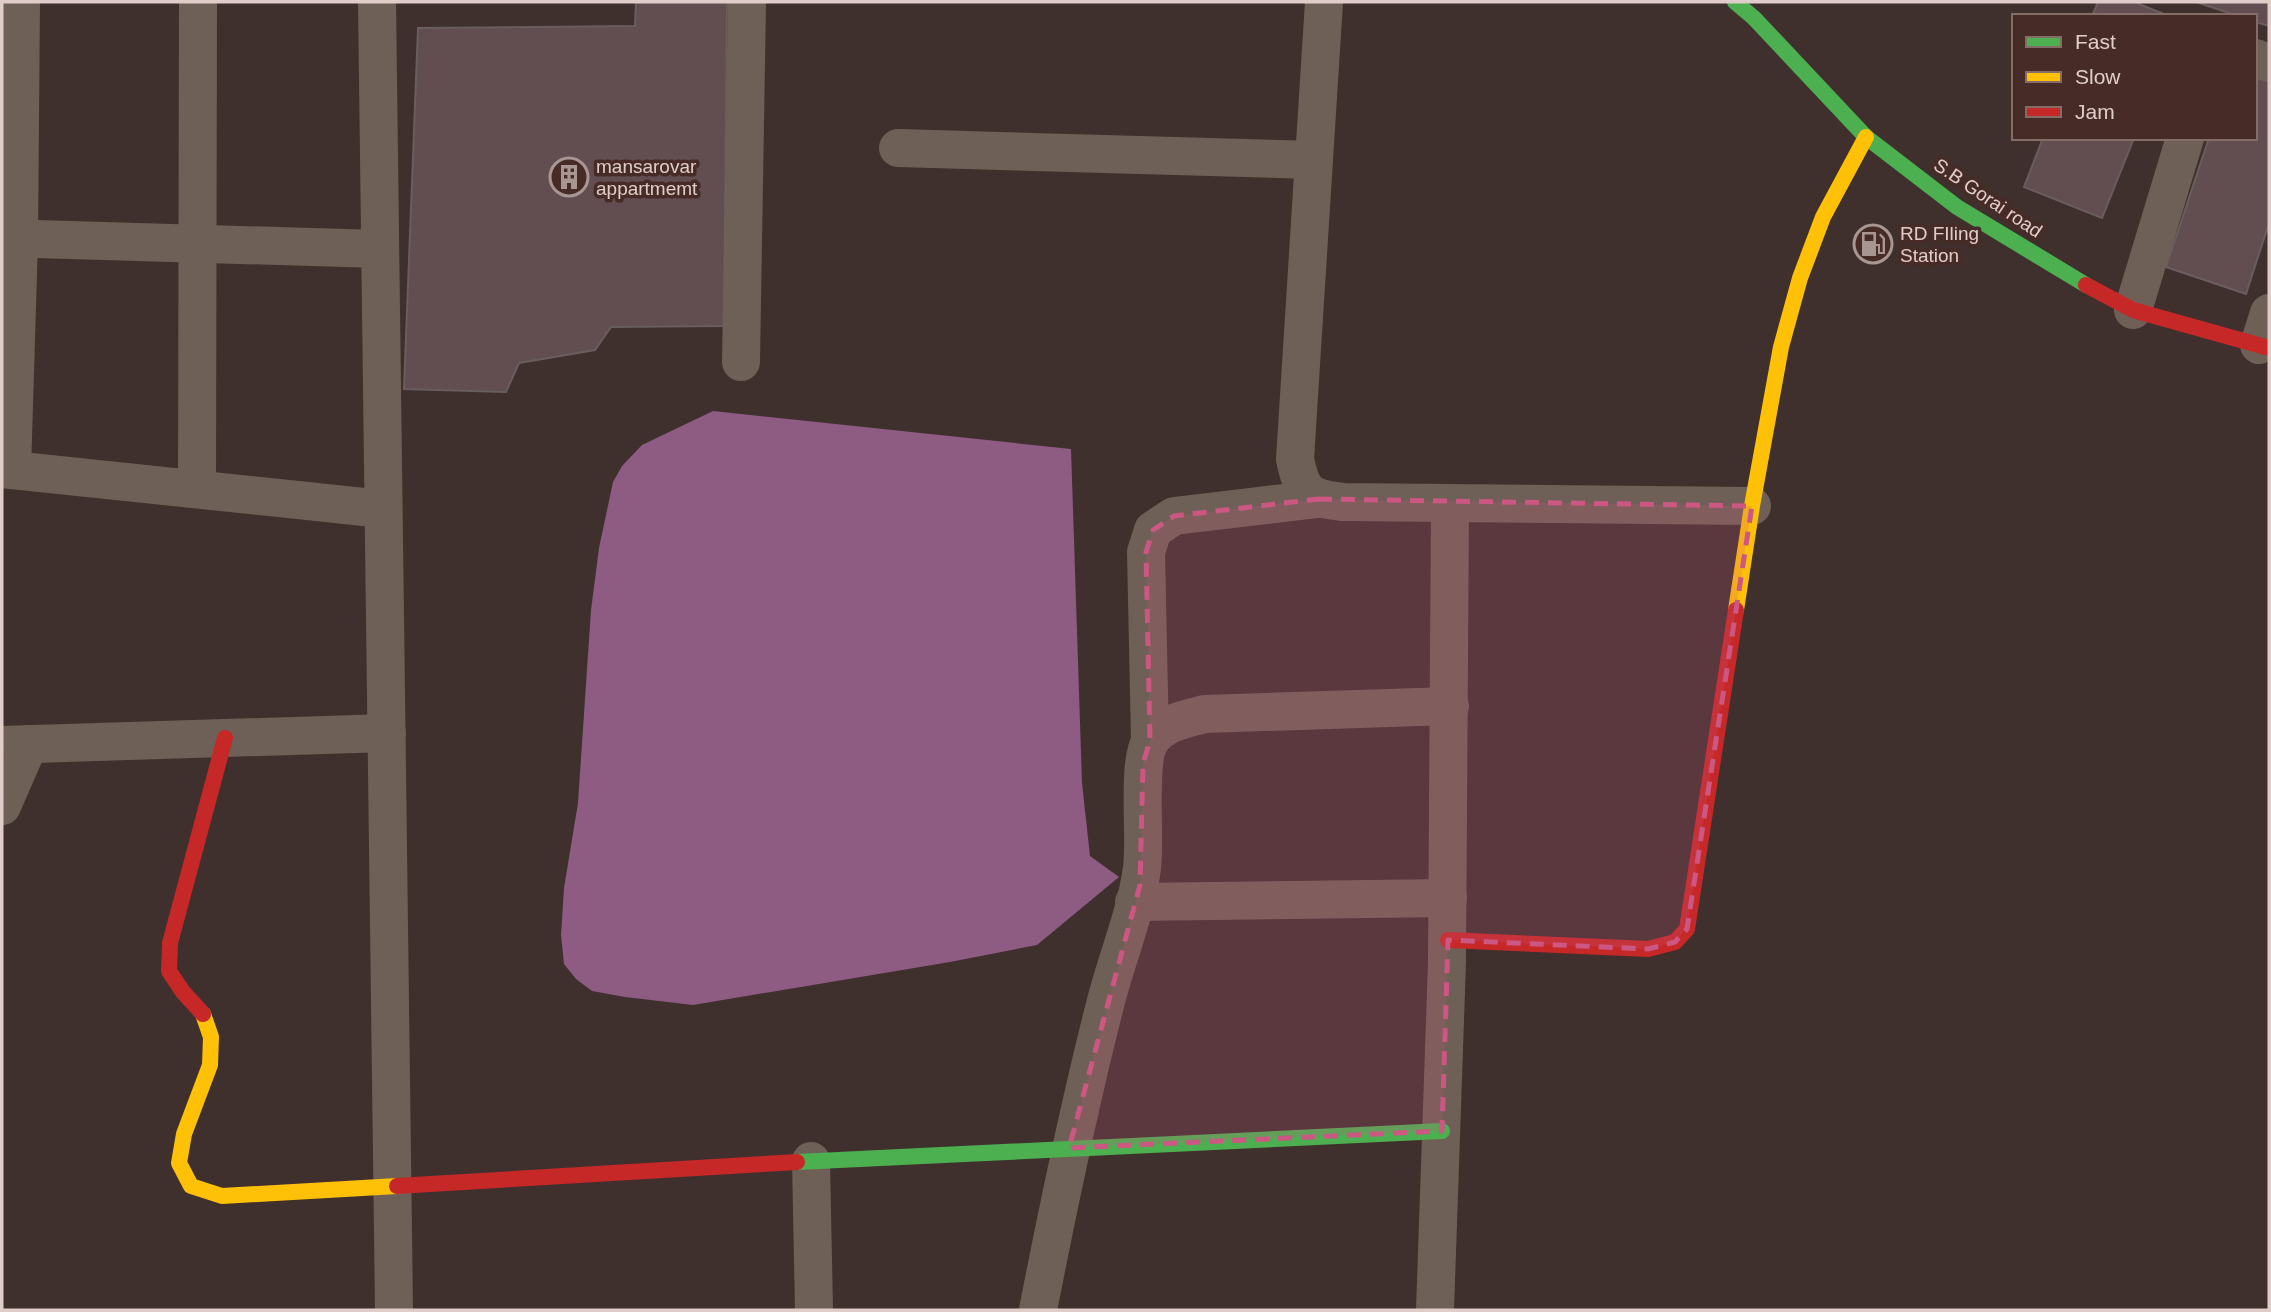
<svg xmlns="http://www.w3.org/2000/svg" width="2271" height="1312" font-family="Helvetica,sans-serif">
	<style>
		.water { fill: #8e5b83 }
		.building { fill: #624d50; stroke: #695d5d; stroke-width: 2 }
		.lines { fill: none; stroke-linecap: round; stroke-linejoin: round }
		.street { stroke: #6e6056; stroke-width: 38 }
		.fast { stroke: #4caf50; stroke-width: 16 }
		.slow { stroke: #ffc107; stroke-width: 16 }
		.jam { stroke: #c62828; stroke-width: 16 }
		.marked { fill: #cc5782; fill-opacity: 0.2; stroke: #cc5782; stroke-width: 5; stroke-dasharray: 14 9; stroke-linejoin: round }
		.labels { text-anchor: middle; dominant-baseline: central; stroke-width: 7; stroke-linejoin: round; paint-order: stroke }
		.poi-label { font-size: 19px; fill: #e0cdc9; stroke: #472b26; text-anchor: start }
		.street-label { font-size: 19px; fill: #e0cdc9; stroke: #472b26 }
	</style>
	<rect width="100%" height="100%" fill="#3f302e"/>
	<!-- water -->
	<path class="water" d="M713 411 1071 449 1082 783 1090 856 1119 877 1037 945 950 962 693 1005 625 997 592 991 576 979 564 964 561 935 564 888 578 803 591 610 599 548 613 482 622 466 642 445Z"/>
	<!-- building -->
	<g class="building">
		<path d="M636 2H727L724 326 611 327 595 350 519 363 506 392 404 389 418 28 635 26Z"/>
		<path d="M2098 2H2134L2169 16H2092Z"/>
		<path d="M2196 2H2269V26L2255 22V16H2238Z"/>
		<path d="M2255 72 2269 77V223L2246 294 2166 267 2209 138H2255Z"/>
		<path d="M2043 138H2134L2102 218 2024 187Z"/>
	</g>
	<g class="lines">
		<!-- street -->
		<g class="street">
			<path d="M377 2 394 1310"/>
			<path d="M1324 2 1295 459C1302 493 1308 498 1343 502L1752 506"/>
			<path d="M2255 58 2269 63"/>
			<path d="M898 148 1313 160"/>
			<path d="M2 238 380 249"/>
			<path d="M2133 310 2185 138"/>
			<path d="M2259 345 2269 313"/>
			<path d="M741 362 747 2"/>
			<path d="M2 469 383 509"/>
			<path d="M12 470 19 240 21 2"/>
			<path d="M197 489 198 2"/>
			<path d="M1150 741 1146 552 1153 530 1174 516 1318 499"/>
			<path d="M2 745 387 733"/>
			<path d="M2 806 29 744"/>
			<path d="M1134 902 1448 898"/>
			<path d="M811 1161 814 1310"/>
			<path d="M1038 1310C1058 1208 1079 1106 1105 1005 1116 960 1136 914 1142 868 1146 838 1137 762 1150 742 1161 723 1185 719 1205 714L1450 706"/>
			<path d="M1435 1310 1447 962 1450 504"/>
		</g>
		<!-- fast -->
		<g class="fast">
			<path d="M1735 2 1754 18 1866 137 1957 207 2086 285"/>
			<path d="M797 1162 1442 1131"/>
		</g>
		<!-- slow -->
		<g class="slow">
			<path d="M1736 610 1752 506 1781 347 1800 278 1823 217 1866 137"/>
			<path d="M203 1014 211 1037 210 1065 184 1134 179 1163 191 1186 222 1196 397 1186"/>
		</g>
		<!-- jam -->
		<g class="jam">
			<path d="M2086 285 2133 310 2269 348"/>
			<path d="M1448 940 1648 949 1675 942 1687 929 1736 610"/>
			<path d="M203 1014 183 992 169 971 170 943 225 738"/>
			<path d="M397 1186 797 1162"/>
		</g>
	</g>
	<!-- marked area -->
	<path class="marked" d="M1318 499 1752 506 1687 929 1675 942 1648 949 1448 940 1442 1131 1069 1148 1140 885 1143 763 1150 741 1146 552 1153 530 1174 516Z"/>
	<!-- icons -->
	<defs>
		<symbol id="building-ring" viewBox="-11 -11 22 22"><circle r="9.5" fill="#472b26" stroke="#a89693" stroke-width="1.5"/><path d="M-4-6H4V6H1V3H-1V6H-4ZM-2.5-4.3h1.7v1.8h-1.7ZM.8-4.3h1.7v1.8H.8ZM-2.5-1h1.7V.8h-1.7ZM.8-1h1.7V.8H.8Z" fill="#a89693"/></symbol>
		<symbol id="fuel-ring" viewBox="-11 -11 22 22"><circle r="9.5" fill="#472b26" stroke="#a89693" stroke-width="1.5"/><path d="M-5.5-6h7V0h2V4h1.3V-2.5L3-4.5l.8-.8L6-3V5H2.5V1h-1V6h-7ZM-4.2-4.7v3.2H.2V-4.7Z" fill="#a89693"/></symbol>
	</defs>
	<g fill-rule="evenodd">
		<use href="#building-ring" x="547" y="155" width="44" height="44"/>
		<use href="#fuel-ring" x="1851" y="222" width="44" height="44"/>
	</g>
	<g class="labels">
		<!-- poi labels -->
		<g class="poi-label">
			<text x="596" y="166">mansarovar<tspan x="596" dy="22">appartmemt</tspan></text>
			<text x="1900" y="233">RD FIling<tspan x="1900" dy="22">Station</tspan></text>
		</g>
		<!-- street labels -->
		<g class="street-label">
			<text transform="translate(1988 198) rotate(34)">S.B Gorai road</text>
		</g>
	</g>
	<!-- border -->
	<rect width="2271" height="1312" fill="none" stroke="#e0cdc9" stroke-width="7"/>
	<!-- legend -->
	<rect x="2012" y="14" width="245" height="126" fill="#472b26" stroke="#846c67" stroke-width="2"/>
	<rect x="2026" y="37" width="35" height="10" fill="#4caf50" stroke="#846c67" stroke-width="2"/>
	<text x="2075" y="49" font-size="21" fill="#e0cdc9">Fast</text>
	<rect x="2026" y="72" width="35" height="10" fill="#ffc107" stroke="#846c67" stroke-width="2"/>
	<text x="2075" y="84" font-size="21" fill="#e0cdc9">Slow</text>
	<rect x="2026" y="107" width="35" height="10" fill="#c62828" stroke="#846c67" stroke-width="2"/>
	<text x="2075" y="119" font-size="21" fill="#e0cdc9">Jam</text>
</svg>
